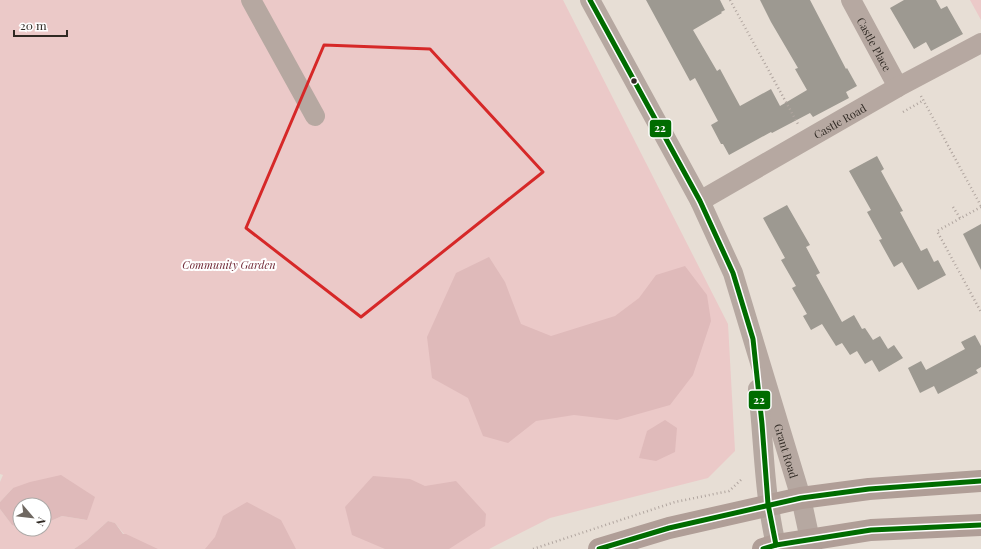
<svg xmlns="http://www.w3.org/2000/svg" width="981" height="549" font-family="'Playfair Display',serif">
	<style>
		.green { fill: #ebc9c8 }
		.forest { fill: #dfbaba }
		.building { fill: #9d9991 }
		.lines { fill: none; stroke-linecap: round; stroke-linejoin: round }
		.path { stroke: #b0a59f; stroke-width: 2.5; stroke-dasharray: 1 3; stroke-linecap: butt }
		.minor { stroke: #b6a8a1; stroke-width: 20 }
		.major { stroke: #b09e97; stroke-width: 22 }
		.bus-1-casing { stroke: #fff; stroke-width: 8 }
		.bus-1 { stroke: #006c00; stroke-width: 5 }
		.marked { fill: none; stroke: #d62828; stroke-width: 3; stroke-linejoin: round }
		.bus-dot { fill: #2f2923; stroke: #fff; stroke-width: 1.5 }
		.labels { text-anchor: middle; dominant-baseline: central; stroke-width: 4; stroke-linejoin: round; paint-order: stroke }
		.street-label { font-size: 11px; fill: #2f2923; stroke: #fff }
		.park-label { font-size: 11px; font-style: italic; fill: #702936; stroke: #fff }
		.line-badge { stroke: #fff; stroke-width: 1.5 }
		.badge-label { font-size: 11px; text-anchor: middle; font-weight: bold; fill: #fff }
	</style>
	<rect width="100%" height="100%" fill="#e7ded5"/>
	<!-- green -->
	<g class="green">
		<path d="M0 0H563L728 324 735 451 708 478 550 518 489 549H136L115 523 108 521 87 540 74 549H0V509L12 525 29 531 33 529H44V524L62 516 87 520 13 488 0 502V482L3 475 0 474Z"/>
		<path d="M970 0H981V20Z"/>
	</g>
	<!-- forest -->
	<g class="forest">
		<path d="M489 257 505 282 521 324 551 336 615 316 639 298 656 275 685 266 707 295 711 321 693 375 670 405 617 420 574 415 536 421 508 443 483 436 468 398 432 378 427 337 456 273Z"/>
		<path d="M665 420 677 428 675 452 656 461 639 458 647 431Z"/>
		<path d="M61 475 95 497 87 520 62 516 44 524V505H20V528L12 525 0 509V502L13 488 30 482Z"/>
		<path d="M373 476 410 479 425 486 456 481 486 514 485 526 449 549H385L352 535 345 507Z"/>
		<path d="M247 502 281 520 296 549H205L215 537 223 516Z"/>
		<path d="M108 521 115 523 123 534H126L158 549H74L87 540Z"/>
	</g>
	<!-- building -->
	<g class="building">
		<path d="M646 0H720L725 10 721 12 722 13 693 30 717 71 720 69 740 106 771 89 780 106 807 90 795 69 798 68 771 22 760 0H810L846 69 847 68 857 86 846 92 849 98 813 117 810 113 772 133 771 132 729 155 723 144H721L711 125 718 121 695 78 690 81Z"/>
		<path d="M904 0H936L941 9 947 6 963 34 931 51 926 42 914 49 890 8Z"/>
		<path d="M877 156 884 169 881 171 903 211 900 212 921 251 927 248 934 262 938 260 946 275 918 290 902 262 894 267 879 240 882 239 867 212 871 210 849 171Z"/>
		<path d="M787 205 810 245 806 247 820 273 816 275 842 322 854 315 862 329 865 328 873 340 880 336 888 349 894 345 903 358 879 372 872 360 865 364 857 351 850 355 842 343 836 346 822 324 811 330 803 316 807 314 792 288 796 286 781 260 785 258 763 218Z"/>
		<path d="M981 224V270L963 234Z"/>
		<path d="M975 335 981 346V367L976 370 978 373 938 394 934 386 920 393 908 368 921 361 926 370 965 349 961 342Z"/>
	</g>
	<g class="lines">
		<!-- path -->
		<g class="path">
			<path d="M730 0 798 124"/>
			<path d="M921 96 981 206"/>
			<path d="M903 112 924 100"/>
			<path d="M953 207 960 218"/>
			<path d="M981 207 937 231 981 312"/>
			<path d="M533 549 675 502 729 491 743 478"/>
		</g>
		<!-- minor -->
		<g class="minor">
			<path d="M251 0 315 116"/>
			<path id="s1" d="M590 0 700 201 733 273 801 498 812 549"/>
			<path id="s2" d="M851 0 898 87"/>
			<path id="s3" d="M700 201 898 87 981 43"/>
			<path d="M758 389C764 442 764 497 777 549"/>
		</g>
		<!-- major -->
		<g class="major">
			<path d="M599 549 669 528 801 498 869 489 981 481"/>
			<path d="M763 549 776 545 871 530 981 525"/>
		</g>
		<defs>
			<g id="bus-1">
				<path d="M590 0 700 201 733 273 753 339 762 424 768 504 776 545"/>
				<path d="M599 549 669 528 801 498 869 489 981 481"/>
				<path d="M763 549 776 545 871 530 981 525"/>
			</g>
		</defs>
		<!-- bus-1 casing -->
		<use href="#bus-1" class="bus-1-casing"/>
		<!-- bus-1 -->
		<use href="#bus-1" class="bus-1"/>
	</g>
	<!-- marked area -->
	<path class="marked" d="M324 45 430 49 543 172 361 317 246 228Z"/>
	<!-- markers -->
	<circle class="bus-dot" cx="634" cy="81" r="3.5"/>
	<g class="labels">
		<!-- street labels -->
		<g class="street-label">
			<text stroke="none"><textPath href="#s2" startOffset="50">Castle Place</textPath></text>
			<text stroke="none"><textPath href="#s3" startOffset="161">Castle Road</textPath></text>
			<text stroke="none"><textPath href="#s1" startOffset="494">Grant Road</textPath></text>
		</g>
		<!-- park labels -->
		<g class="park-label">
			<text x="229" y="264">Community Garden</text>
		</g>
	</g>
	<g class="line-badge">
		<rect x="649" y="119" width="23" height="19" rx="4" fill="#006c00"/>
		<rect x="748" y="390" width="23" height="20" rx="4" fill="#006c00"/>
	</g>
	<g class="badge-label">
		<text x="660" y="132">22</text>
		<text x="759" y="404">22</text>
	</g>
	<!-- north arrow -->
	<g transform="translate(32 517) rotate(118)"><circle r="19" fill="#ffffff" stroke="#aca9a7"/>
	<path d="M0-3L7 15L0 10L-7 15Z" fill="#6f6861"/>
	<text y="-6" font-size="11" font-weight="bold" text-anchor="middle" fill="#2f2923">N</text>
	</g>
	<!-- scale -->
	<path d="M14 30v6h53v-6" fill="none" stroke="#2f2923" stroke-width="2"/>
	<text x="20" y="30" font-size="12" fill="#2f2923" stroke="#ffffff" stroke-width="3" paint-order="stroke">20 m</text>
</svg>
